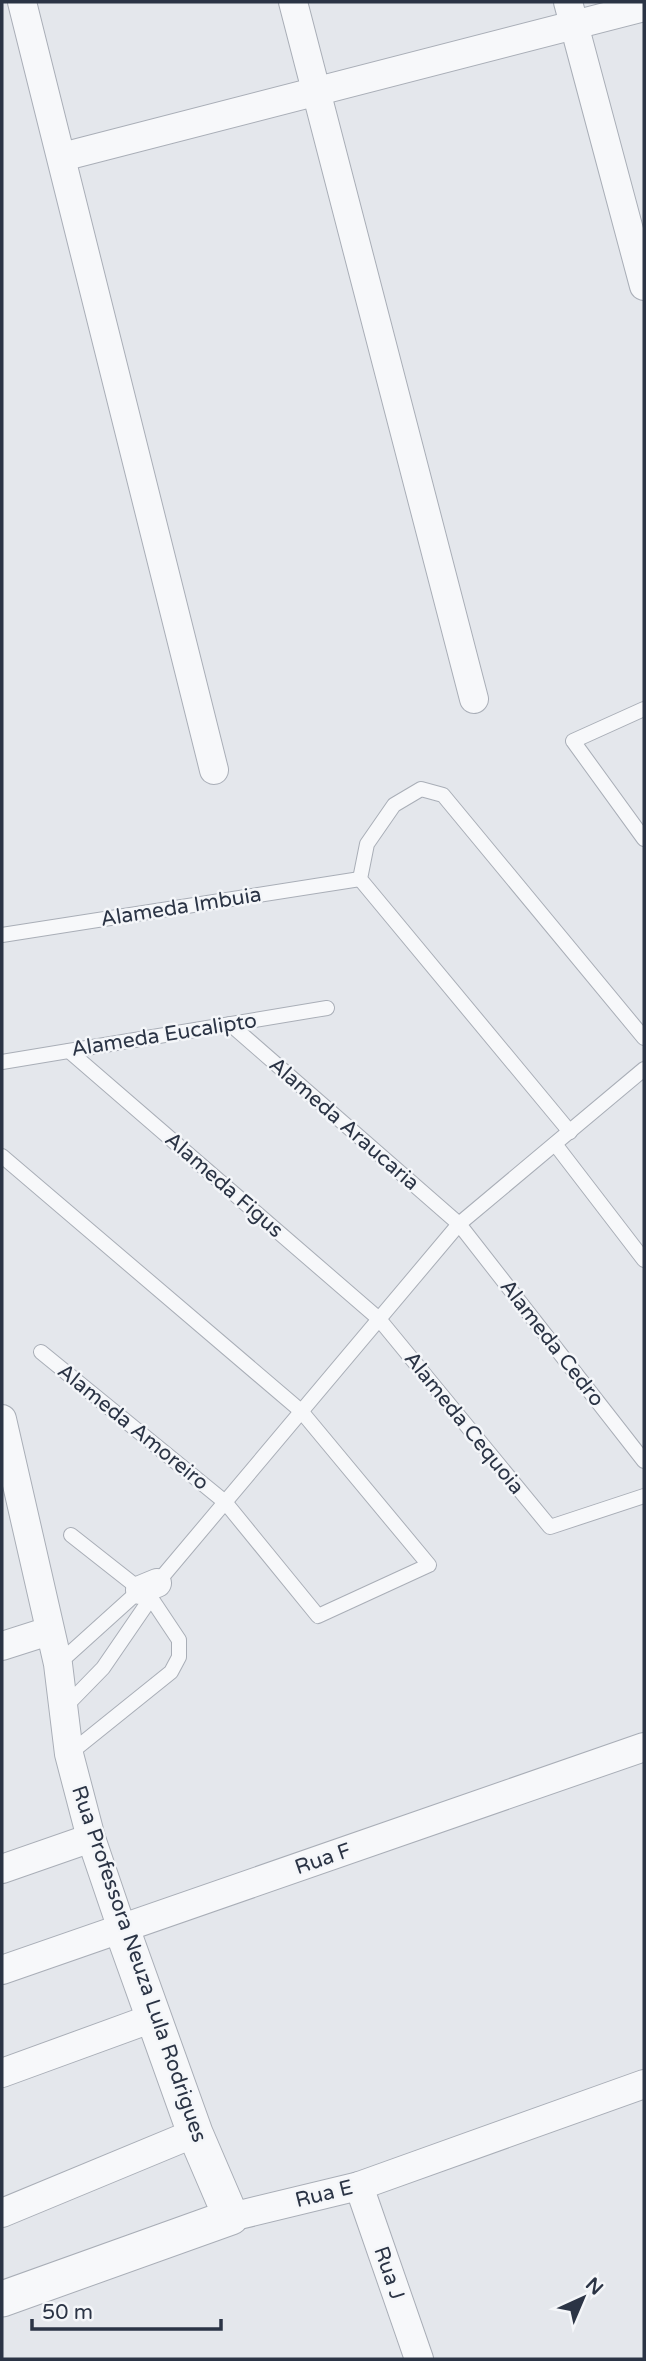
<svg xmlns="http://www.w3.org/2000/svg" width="646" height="2361" font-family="'Varela Round',sans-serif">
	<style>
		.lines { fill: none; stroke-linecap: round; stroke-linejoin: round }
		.service-casing { stroke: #a9aeb7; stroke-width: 16 }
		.minor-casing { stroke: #a9aeb7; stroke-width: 30 }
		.tertiary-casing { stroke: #a9aeb7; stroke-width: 37 }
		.service { stroke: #f7f8fa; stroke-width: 14 }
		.minor { stroke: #f7f8fa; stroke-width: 28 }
		.tertiary { stroke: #f7f8fa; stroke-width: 35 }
		.labels { text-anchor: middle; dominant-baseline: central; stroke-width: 5; stroke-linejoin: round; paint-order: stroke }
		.street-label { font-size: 21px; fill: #2b3445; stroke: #f4f6f9 }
	</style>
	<rect width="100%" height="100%" fill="#e4e7ec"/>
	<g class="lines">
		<defs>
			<g id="service">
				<path d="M644 709 573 741 644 839"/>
				<path d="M2 935 360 879"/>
				<path d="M230 1024 459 1224 644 1461"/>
				<path d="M69 1051 379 1319 550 1527 644 1496"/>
				<path d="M2 1062 327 1008"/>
				<path d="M570 1132 360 879 367 844 394 805 421 789 443 795 644 1038"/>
				<path d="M555 1144 644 1260"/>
				<path d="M2 1156 301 1411 429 1565 318 1616 225 1502 41 1352"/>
				<path d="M157 1583 459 1224 644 1069"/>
				<path d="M58 1664 140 1590"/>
				<path d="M64 1708 103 1668 151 1598"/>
				<path d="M69 1754 171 1672 179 1657V1640L151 1598 71 1535"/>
			</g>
			<g id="minor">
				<path d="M22 2 214 770"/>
				<path d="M293 2 474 699"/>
				<path d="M568 2 644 286"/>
				<path d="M62 157 644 7"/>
				<path d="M2 1419 58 1664 69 1754 91 1838 122 1929"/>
				<path d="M140 1590 157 1583"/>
				<path d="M2 1646 49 1631"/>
				<path d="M2 1869 91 1838"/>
				<path d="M2 1970 644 1747"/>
				<path d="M2 2073 153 2018"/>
				<path d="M359 2186 419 2359"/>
				<path d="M2 2213 195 2133"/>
				<path d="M231 2217 359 2186 644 2084"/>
			</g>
			<path id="tertiary" d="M2 2299 231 2217 195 2133 122 1929"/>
		</defs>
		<!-- service casing -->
		<use href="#service" class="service-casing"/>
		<!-- minor casing -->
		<use href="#minor" class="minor-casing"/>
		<!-- tertiary casing -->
		<use href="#tertiary" class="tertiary-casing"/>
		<!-- service -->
		<use href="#service" class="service"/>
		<!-- minor -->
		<use href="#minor" class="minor"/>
		<!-- tertiary -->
		<use href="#tertiary" class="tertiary"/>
	</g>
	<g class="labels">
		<!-- street labels -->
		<g class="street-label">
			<text transform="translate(181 907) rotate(-9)">Alameda Imbuia</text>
			<text transform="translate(164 1035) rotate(-9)">Alameda Eucalipto</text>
			<text transform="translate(344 1124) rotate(41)">Alameda Araucaria</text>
			<text transform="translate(224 1185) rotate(41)">Alameda Figus</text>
			<text transform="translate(552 1343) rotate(52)">Alameda Cedro</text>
			<text transform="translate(464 1423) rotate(51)">Alameda Cequoia</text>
			<text transform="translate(133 1427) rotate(39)">Alameda Amoreiro</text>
			<text transform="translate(323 1859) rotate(-19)">Rua F</text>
			<text transform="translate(139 1964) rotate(71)">Rua Professora Neuza Lula Rodrigues</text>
			<text transform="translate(324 2194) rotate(-14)">Rua E</text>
			<text transform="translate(389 2273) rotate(71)">Rua J</text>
		</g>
	</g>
	<!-- border -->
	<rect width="646" height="2361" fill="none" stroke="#2b3445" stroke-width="7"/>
	<!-- north arrow -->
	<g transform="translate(583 2298) rotate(44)" stroke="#f4f6f9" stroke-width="5" paint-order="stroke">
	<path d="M0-5L12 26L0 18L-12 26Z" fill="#2b3445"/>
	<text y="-10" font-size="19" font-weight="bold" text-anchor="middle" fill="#2b3445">N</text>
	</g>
	<!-- scale -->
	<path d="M32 2319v10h189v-10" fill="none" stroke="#2b3445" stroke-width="3.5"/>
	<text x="42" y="2319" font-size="21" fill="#2b3445" stroke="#f4f6f9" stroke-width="5" paint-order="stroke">50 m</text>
</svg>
